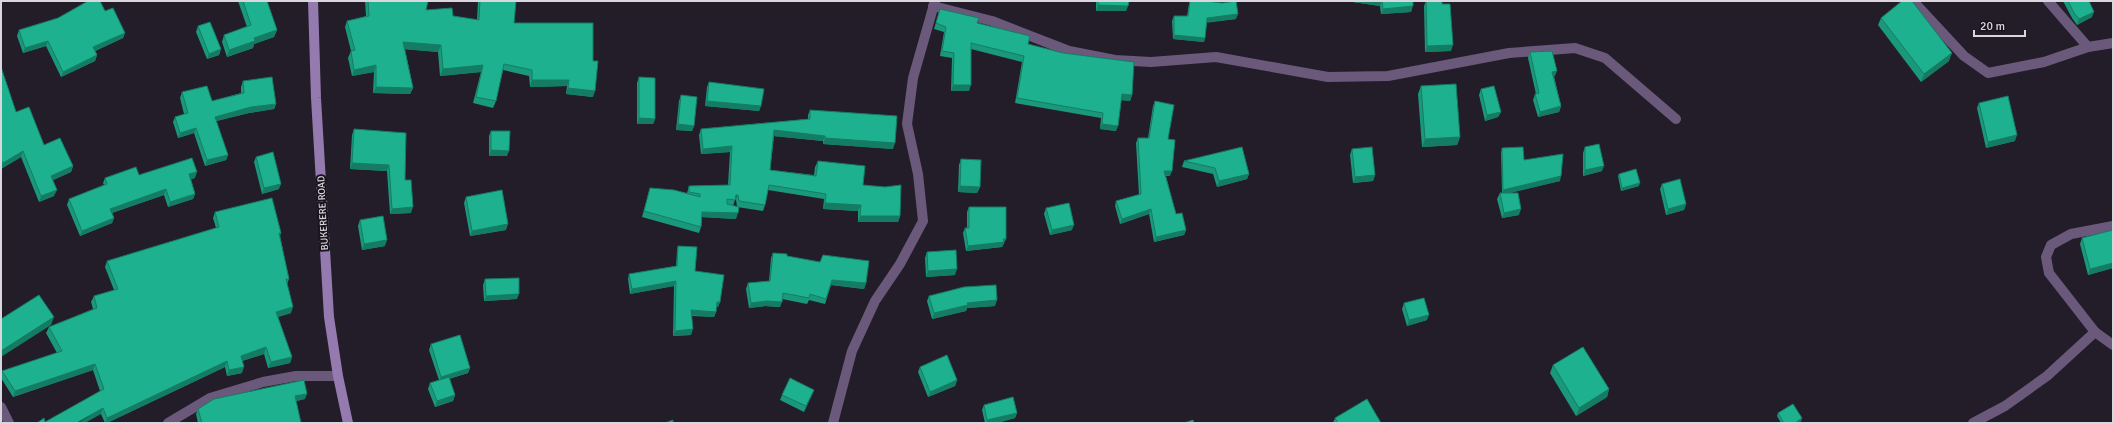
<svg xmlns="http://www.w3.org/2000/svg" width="2114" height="424" font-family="Signika,sans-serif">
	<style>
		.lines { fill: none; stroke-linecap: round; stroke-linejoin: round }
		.street { stroke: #6a597b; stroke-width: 10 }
		.secondary { stroke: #957ab0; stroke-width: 10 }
		.wall { fill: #1a987b }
		.shaded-wall { fill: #157c64 }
		.building { fill: #1eb18f; stroke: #157c64 }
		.labels { text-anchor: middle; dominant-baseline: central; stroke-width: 4; stroke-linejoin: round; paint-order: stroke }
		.street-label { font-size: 10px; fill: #dad6de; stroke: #19141e }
	</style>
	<rect width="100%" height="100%" fill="#221d28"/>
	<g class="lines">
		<!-- street -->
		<g class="street">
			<path d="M1913 1 1964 56 1988 73 2044 62 2088 47 2113 43"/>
			<path d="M2048 1 2088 47"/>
			<path d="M933 6 992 21 1069 51 1115 60 1151 62 1216 57 1328 77 1388 76 1509 53 1575 48 1605 58 1676 119"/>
			<path d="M2113 226 2071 234 2051 245 2046 257 2049 273 2095 332 2113 345"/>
			<path d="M1 407 9 423"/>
			<path d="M168 423 210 398 263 382 296 376H338"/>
			<path d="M833 423 852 351 875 301 900 264 923 221 918 174 907 124 913 78 935 1"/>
			<path d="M1973 423 2005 406 2047 376 2095 332"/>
		</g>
		<!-- secondary -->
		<path class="secondary" d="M313 1 316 98 329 317 338 376 348 423"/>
	</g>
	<!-- wall -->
	<g class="wall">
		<path d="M238 1H267L277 30 274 37 254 44 253 48 227 57 222 42 224 35 247 27Z"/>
		<path d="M365 1H428L426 10 453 16 477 20 478 1H516L514 23 593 97 566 94 567 86 530 87 529 76 503 70 496 101 493 108 473 103 481 72 440 76 438 52 405 49 413 88 410 94 373 93 374 72 352 76 348 58 351 51 345 27 347 21 366 16Z"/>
		<path d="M1096 1H1129L1126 11H1096Z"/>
		<path d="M1190 1H1206L1236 19 1207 22 1204 42 1173 39 1172 21 1174 16H1187L1189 4Z"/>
		<path d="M1346 1H1413L1411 12 1381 14 1380 6Z"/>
		<path d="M1426 1 1451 51 1425 52 1424 6Z"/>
		<path d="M2063 1H2089L2092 17 2077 25 2072 18Z"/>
		<path d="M940 9 977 23 1028 44 1132 95 1130 101 1121 100 1116 131 1100 129 1101 118 1015 103 1022 62 971 49 969 91H951L952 58 940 56 944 32 934 29Z"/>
		<path d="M105 11 125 33 123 38 95 51 97 55 95 61 61 77 46 46 23 53 17 36 19 30Z"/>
		<path d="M1881 18 1949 61 1921 82 1878 25Z"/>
		<path d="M198 26 221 49 219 55 207 59 196 32Z"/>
		<path d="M1530 52 1555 76H1554L1561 106 1559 112 1538 117 1533 100 1535 94H1536L1528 58Z"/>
		<path d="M1 67 16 112 44 145 73 166 71 172 53 180 54 196 39 202 21 157 1 169Z"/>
		<path d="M639 77 655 119 653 124H637V83Z"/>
		<path d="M243 81 276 104 274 109 249 113 216 121 228 155 226 160 205 166 194 133 178 138 173 122 175 117 184 114 180 98 182 92 212 101 241 93V87Z"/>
		<path d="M709 82 761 106 759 111 705 106 707 87Z"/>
		<path d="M1421 86 1460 137 1457 145 1422 147 1418 94Z"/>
		<path d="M1481 89 1501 112 1498 117 1485 121 1479 95Z"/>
		<path d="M681 95 694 126 692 131 676 130 679 101Z"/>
		<path d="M1155 101 1168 139 1170 176H1166L1176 214 1186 230 1184 235 1154 242 1149 214 1120 224 1115 206 1116 201 1139 195 1136 143 1138 138H1148L1153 106Z"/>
		<path d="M1979 103 2015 141 1986 148 1977 108Z"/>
		<path d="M810 110 893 149 823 144V141L774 136 770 170 814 175 815 167 818 161 863 185 900 216 898 222H858V211L823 209 824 199 768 190 765 205 763 211 737 207 736 200H735L733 206 736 219 702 217 701 227 699 233 642 217 650 188 687 193 689 186 728 185 730 152 701 154 699 135 701 129 808 119V115Z"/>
		<path d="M354 129 405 180 411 213 390 214 387 171 350 169 352 135Z"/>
		<path d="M491 131 507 156H489V136Z"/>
		<path d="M1585 147 1602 171 1583 176V153Z"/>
		<path d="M1502 148 1560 181 1508 193 1519 215 1502 218 1497 199 1500 193H1502L1501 153Z"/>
		<path d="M1352 149 1375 175 1373 181 1353 183 1350 155Z"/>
		<path d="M256 157 279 189 262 194 254 162Z"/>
		<path d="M961 159 980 187 977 193 958 192 959 165Z"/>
		<path d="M1184 161 1249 174 1247 179 1217 187 1213 174 1182 167Z"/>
		<path d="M1619 174 1639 186 1621 191 1618 176Z"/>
		<path d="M139 175 195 178 191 179 195 194 193 199 168 207 164 195 112 213 114 218 112 223 80 236 67 205 69 199 104 185 103 183 105 178Z"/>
		<path d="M1662 184 1686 204 1684 210 1666 215 1660 189Z"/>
		<path d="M466 197 506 230 470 236 464 203Z"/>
		<path d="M969 207 1006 239 1002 247 966 251 963 233 965 228H967V212Z"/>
		<path d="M1046 208 1072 230 1050 235 1044 214Z"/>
		<path d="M215 212 281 233 280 236 289 279 287 284 291 313 278 317 292 357 290 363 268 368 264 354 242 361V373L227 376 225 367 107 423H105L101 414 45 422 100 391 93 370 13 397 1 378V374L2 371 57 353 46 333 49 327 93 309 91 302 94 296 114 290 105 267 107 261 216 228 213 218Z"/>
		<path d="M360 220 385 246 362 250 358 226Z"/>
		<path d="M2113 230V268L2088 275 2080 244 2082 238Z"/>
		<path d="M678 246 695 271 720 302 718 307H716V312L714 317 692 316 691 335 673 336 674 286 630 294 628 279 629 274 676 266 677 251Z"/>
		<path d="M927 252 955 275 926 277 925 258Z"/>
		<path d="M773 253 787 256 866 283 864 289 831 285 825 304 809 300 807 304 782 299 780 307 765 306 749 308 746 289 748 283 769 281 771 258Z"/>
		<path d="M485 279 517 299 484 301 483 285Z"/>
		<path d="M929 296 995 306 967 308 966 311 932 319 927 301Z"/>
		<path d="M1404 303 1427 320 1407 326 1402 309Z"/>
		<path d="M431 344 470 368 468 373 449 379 455 395 453 401 435 407 428 389 430 383 439 380 429 350Z"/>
		<path d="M1553 365 1609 389 1607 397 1576 416 1550 373Z"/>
		<path d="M920 367 957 380 955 386 928 397 918 372Z"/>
		<path d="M814 390 804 412 780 400 782 395Z"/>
		<path d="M305 399 296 401 301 423H198L196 414 198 409Z"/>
		<path d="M984 405 1017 413 1015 418 997 423H985L982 410Z"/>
		<path d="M1778 413 1802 418 1801 421 1799 423H1781L1777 416Z"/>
		<path d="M1335 418 1381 423H1333Z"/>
	</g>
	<!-- shaded-wall -->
	<g class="shaded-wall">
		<path d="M1346 1H1382L1380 6Z"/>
		<path d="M1098 5 1128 6 1126 11H1096Z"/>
		<path d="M1413 6 1411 12 1381 14 1383 9Z"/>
		<path d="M2094 12 2092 17 2077 25 2079 19Z"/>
		<path d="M1238 14 1236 19 1206 23 1207 18Z"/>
		<path d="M277 30 274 37 254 44 253 48 227 57 229 50 254 38Z"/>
		<path d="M125 33 123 38 91 53 93 47Z"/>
		<path d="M1174 35 1205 38 1204 42 1173 39Z"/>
		<path d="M48 41 46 46 23 53 25 48Z"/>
		<path d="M403 42 441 45 438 52 401 49Z"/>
		<path d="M1453 45 1451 51 1425 52 1427 46Z"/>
		<path d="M221 49 219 55 207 59 209 54Z"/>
		<path d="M1952 53 1949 61 1921 82 1924 74Z"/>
		<path d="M97 55 95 61 61 77 63 72Z"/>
		<path d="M376 65 374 72 352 76 354 70Z"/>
		<path d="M483 65 481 72 440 76 443 69Z"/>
		<path d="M1557 71 1555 76 1550 77 1552 72Z"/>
		<path d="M532 80H569L567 86 530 87Z"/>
		<path d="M953 85H971L969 91H951Z"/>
		<path d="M376 87 413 88 410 94 373 93Z"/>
		<path d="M568 88 595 91 593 97 566 94Z"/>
		<path d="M1122 94 1132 95 1130 101 1120 100Z"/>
		<path d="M707 101 761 106 759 111 705 106Z"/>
		<path d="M276 104 274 109 249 113 213 122 215 117 251 107Z"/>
		<path d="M1561 106 1559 112 1538 117 1540 112Z"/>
		<path d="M1501 112 1498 117 1485 121 1487 115Z"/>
		<path d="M639 118 655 119 653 124H637Z"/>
		<path d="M678 124 694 126 692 131 676 130Z"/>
		<path d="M1102 124 1118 126 1116 131 1100 129Z"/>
		<path d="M196 128 194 133 178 138 180 133Z"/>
		<path d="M774 130 825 136 823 141 772 136Z"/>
		<path d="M2017 135 2015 141 1986 148 1988 142Z"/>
		<path d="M1460 137 1457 145 1422 147 1425 139Z"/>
		<path d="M825 138 895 143 893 149 823 144Z"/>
		<path d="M732 146 730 152 701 154 703 149Z"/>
		<path d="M491 150 509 151 507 156H489Z"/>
		<path d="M23 151 21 157 1 169 3 163Z"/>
		<path d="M228 155 226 160 205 166 207 160Z"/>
		<path d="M352 163 389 165 387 171 350 169Z"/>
		<path d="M73 166 71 172 49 182 51 176Z"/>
		<path d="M1604 166 1602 171 1583 176 1585 170Z"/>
		<path d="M1164 171H1172L1170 176 1163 175Z"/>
		<path d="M197 172 195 178 187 180 189 174Z"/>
		<path d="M1249 174 1247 179 1217 187 1219 181Z"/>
		<path d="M1375 175 1373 181 1353 183 1355 177Z"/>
		<path d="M1561 176 1560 181 1502 195 1503 190Z"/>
		<path d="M1640 183 1639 186 1621 191 1622 188Z"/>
		<path d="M281 184 279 189 262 194 264 188Z"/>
		<path d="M960 186 980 187 977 193 958 192Z"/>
		<path d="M166 189 164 195 108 214 110 209Z"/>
		<path d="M57 190 54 196 39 202 41 196Z"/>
		<path d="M195 194 193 199 168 207 170 202Z"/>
		<path d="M736 195H738L736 200H735Z"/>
		<path d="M825 203 861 205 858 211 823 209Z"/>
		<path d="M1686 204 1684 210 1666 215 1668 209Z"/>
		<path d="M413 207 411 213 390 214 392 209Z"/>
		<path d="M1151 209 1149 214 1120 224 1122 219Z"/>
		<path d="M1521 209 1519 215 1502 218 1504 213Z"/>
		<path d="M702 212 738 213 736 219 700 217Z"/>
		<path d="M860 216H900L898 222H858Z"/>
		<path d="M114 218 112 223 80 236 82 231Z"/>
		<path d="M508 224 506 230 470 236 472 231Z"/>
		<path d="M1074 225 1072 230 1050 235 1052 230Z"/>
		<path d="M1186 230 1184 235 1154 242 1156 237Z"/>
		<path d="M1003 239H1006L1002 247 966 251 968 246Z"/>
		<path d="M387 240 385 246 362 250 364 244Z"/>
		<path d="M2113 263V268L2088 275 2090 269Z"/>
		<path d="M957 269 955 275 926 277 928 271Z"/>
		<path d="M832 280 866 283 864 289 831 285Z"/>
		<path d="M676 281 674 286 630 294 632 289Z"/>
		<path d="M519 294 517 299 484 301 486 296Z"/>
		<path d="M997 300 995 306 967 308 966 311 932 319 934 313 967 303Z"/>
		<path d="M767 301 782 302 780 307 765 306 749 308 751 303Z"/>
		<path d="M717 302H720L718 307H715Z"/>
		<path d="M293 307 291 313 274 318 276 312Z"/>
		<path d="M691 310 716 312 714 317 689 315Z"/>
		<path d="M1429 315 1427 320 1407 326 1409 320Z"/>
		<path d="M54 317 51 325 1 357V351Z"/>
		<path d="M693 329 691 335 673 336 675 331Z"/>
		<path d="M266 347 264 354 239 362 241 356Z"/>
		<path d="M292 357 290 363 268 368 271 362Z"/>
		<path d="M227 361 225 367 107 423H105L107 418Z"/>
		<path d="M95 364 93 370 13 397 15 391Z"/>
		<path d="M244 367 242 373 227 376 229 370Z"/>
		<path d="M470 368 468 373 439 382 441 377Z"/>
		<path d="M957 380 955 386 928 397 930 392Z"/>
		<path d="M1609 389 1607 397 1576 416 1579 408Z"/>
		<path d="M814 390 812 395 804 412 806 406Z"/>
		<path d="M307 394 305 399 293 402 295 396Z"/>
		<path d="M455 395 453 401 435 407 437 401Z"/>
		<path d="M103 408 101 414 85 423H78Z"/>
		<path d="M1017 413 1015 418 997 423H986L987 420Z"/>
		<path d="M1802 418 1801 421 1799 423H1795Z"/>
	</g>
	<!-- building -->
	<g class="building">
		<path d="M88 1H100L105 11 113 8 125 33 93 47 97 55 63 72 48 41 25 48 19 30 58 18Z"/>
		<path d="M243 1H267L277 30 254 38 255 41 229 50 224 35 251 25Z"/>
		<path d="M368 1H428L426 10 452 8 453 16 479 20 480 1H516L514 23H593V61H598L595 91 568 88 569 80H532V70L504 64 496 101 476 97 483 65 443 69 441 45 403 42 413 88 376 87V65L354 70 351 51 355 50 347 21 369 16Z"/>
		<path d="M1098 1H1129L1128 6 1098 5Z"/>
		<path d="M1190 1H1206L1222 3 1236 1 1238 14 1207 18 1205 38 1174 35V16H1188Z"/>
		<path d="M1382 1H1413V6L1383 9Z"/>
		<path d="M1426 1H1442V4H1450L1453 45 1427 46Z"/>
		<path d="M1902 1H1912L1952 53 1924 74 1881 18Z"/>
		<path d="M2068 1H2089L2094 12 2079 19 2074 13Z"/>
		<path d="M940 9 979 18 977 23 1030 36 1028 44 1063 53 1134 62 1132 95 1122 94 1118 126 1102 124 1103 113 1017 98 1024 56 971 43V85H953L954 53 942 51 946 27 936 23Z"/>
		<path d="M210 22 221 49 209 54 198 26Z"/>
		<path d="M1552 51 1557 71 1552 72 1561 106 1540 112 1535 94 1539 93 1530 52Z"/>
		<path d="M1 67 16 112 29 107 44 145 60 138 73 166 51 176 57 190 41 196 23 151 3 163 1 160Z"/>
		<path d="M272 77 276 104 251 107 215 117 228 155 207 160 196 128 180 133 175 117 188 113 182 92 207 86 212 101 244 93 243 81Z"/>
		<path d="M639 77 655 78V119L639 118Z"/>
		<path d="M709 82 764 89 761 106 707 101Z"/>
		<path d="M1456 84 1460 137 1425 139 1421 86Z"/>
		<path d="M1494 86 1501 112 1487 115 1481 89Z"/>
		<path d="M681 95 697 97 694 126 678 124Z"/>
		<path d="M2008 96 2017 135 1988 142 1979 103Z"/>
		<path d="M1155 101 1174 105 1168 139 1175 140 1172 171H1164L1176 214 1182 213 1186 230 1156 237 1151 209 1122 219 1116 201 1141 194 1138 138H1149Z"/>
		<path d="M810 110 897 116 895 143 825 138V136L774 130 770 170 816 176 818 161 865 166 863 185 885 187 901 185 900 216H860L861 205 825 203 826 194 769 185 765 205 739 201 738 195H736L735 200 727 199V204L739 207 738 213 702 212 701 227 644 211 650 188 674 190 700 197V194L689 192V186L730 185 732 146 703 149 701 129 810 119Z"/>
		<path d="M354 129 406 133 405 180H411L413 207 392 209 389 165 352 163Z"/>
		<path d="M491 131H510L509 151 491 150Z"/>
		<path d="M1599 144 1604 166 1585 170V147Z"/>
		<path d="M1242 147 1249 174 1219 181 1215 168 1184 161Z"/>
		<path d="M1372 147 1375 175 1355 177 1352 149Z"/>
		<path d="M1523 147 1524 160 1563 154 1561 176 1503 190 1502 148Z"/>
		<path d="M273 152 281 184 264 188 256 157Z"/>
		<path d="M192 158 197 172 189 174 195 194 170 202 166 189 110 209 114 218 82 231 69 199 107 184 105 178 136 167 139 175Z"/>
		<path d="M961 159 981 160 980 187 960 186Z"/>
		<path d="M1636 169 1640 183 1622 188 1619 174Z"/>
		<path d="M1680 179 1686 204 1668 209 1662 184Z"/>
		<path d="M502 190 508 224 472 231 466 197Z"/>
		<path d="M1500 193H1518L1521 209 1504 213Z"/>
		<path d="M272 198 281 233H279L289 279H286L293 307 276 312 292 357 271 362 266 347 241 356 244 367 229 370 227 361 107 418 103 408 78 422V423H37L44 418 45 422 104 389 95 364 15 391 2 371 62 351 49 327 97 308 94 296 118 289 107 261 219 227 215 212Z"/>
		<path d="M1069 203 1074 225 1052 230 1046 208Z"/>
		<path d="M969 207H1006V239H1003L1004 242 968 246 965 228H969Z"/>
		<path d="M383 216 387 240 364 244 360 220Z"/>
		<path d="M2113 230V263L2090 269 2082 238Z"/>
		<path d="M678 246 697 247 695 271 724 275 720 302H717L716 312 691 310 693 329 675 331 676 281 632 289 629 274 677 266Z"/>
		<path d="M956 250 957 269 928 271 927 252Z"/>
		<path d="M773 253 787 254V256L820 262 823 255 869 261 866 283 832 280 826 299 810 294 809 298 783 293 782 302 767 301 751 303 748 283 770 281Z"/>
		<path d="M519 278V294L486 296 485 279Z"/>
		<path d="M996 285 997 300 967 303 968 305 934 313 929 296 964 287Z"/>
		<path d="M39 295 54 317 1 351V319Z"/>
		<path d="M1424 298 1429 315 1409 320 1404 303Z"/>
		<path d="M460 335 470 368 441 377 431 344Z"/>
		<path d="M1583 347 1609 389 1579 408 1553 365Z"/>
		<path d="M947 355 957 380 930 392 920 367Z"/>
		<path d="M449 377 455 395 437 401 430 383Z"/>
		<path d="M790 378 814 390 806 406 782 395Z"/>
		<path d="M304 380 307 394 295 396 301 423H202L198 409 214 399Z"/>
		<path d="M1013 397 1017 413 987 420 984 405Z"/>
		<path d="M1367 399 1381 423H1338L1335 418Z"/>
		<path d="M1793 404 1802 418 1795 423H1784L1778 413Z"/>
		<path d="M673 420V423H665Z"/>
		<path d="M1193 420 1194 423H1184Z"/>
	</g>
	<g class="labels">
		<!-- street labels -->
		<g class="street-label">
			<text transform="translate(323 213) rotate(-93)">BUKERERE ROAD</text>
		</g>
	</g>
	<!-- border -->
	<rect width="2114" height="424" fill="none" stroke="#dad6de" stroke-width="4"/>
	<!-- scale -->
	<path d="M1974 30v6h51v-6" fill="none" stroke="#dad6de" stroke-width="2"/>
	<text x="1980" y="30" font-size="12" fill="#dad6de" stroke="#19141e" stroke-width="3" paint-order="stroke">20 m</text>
</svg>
